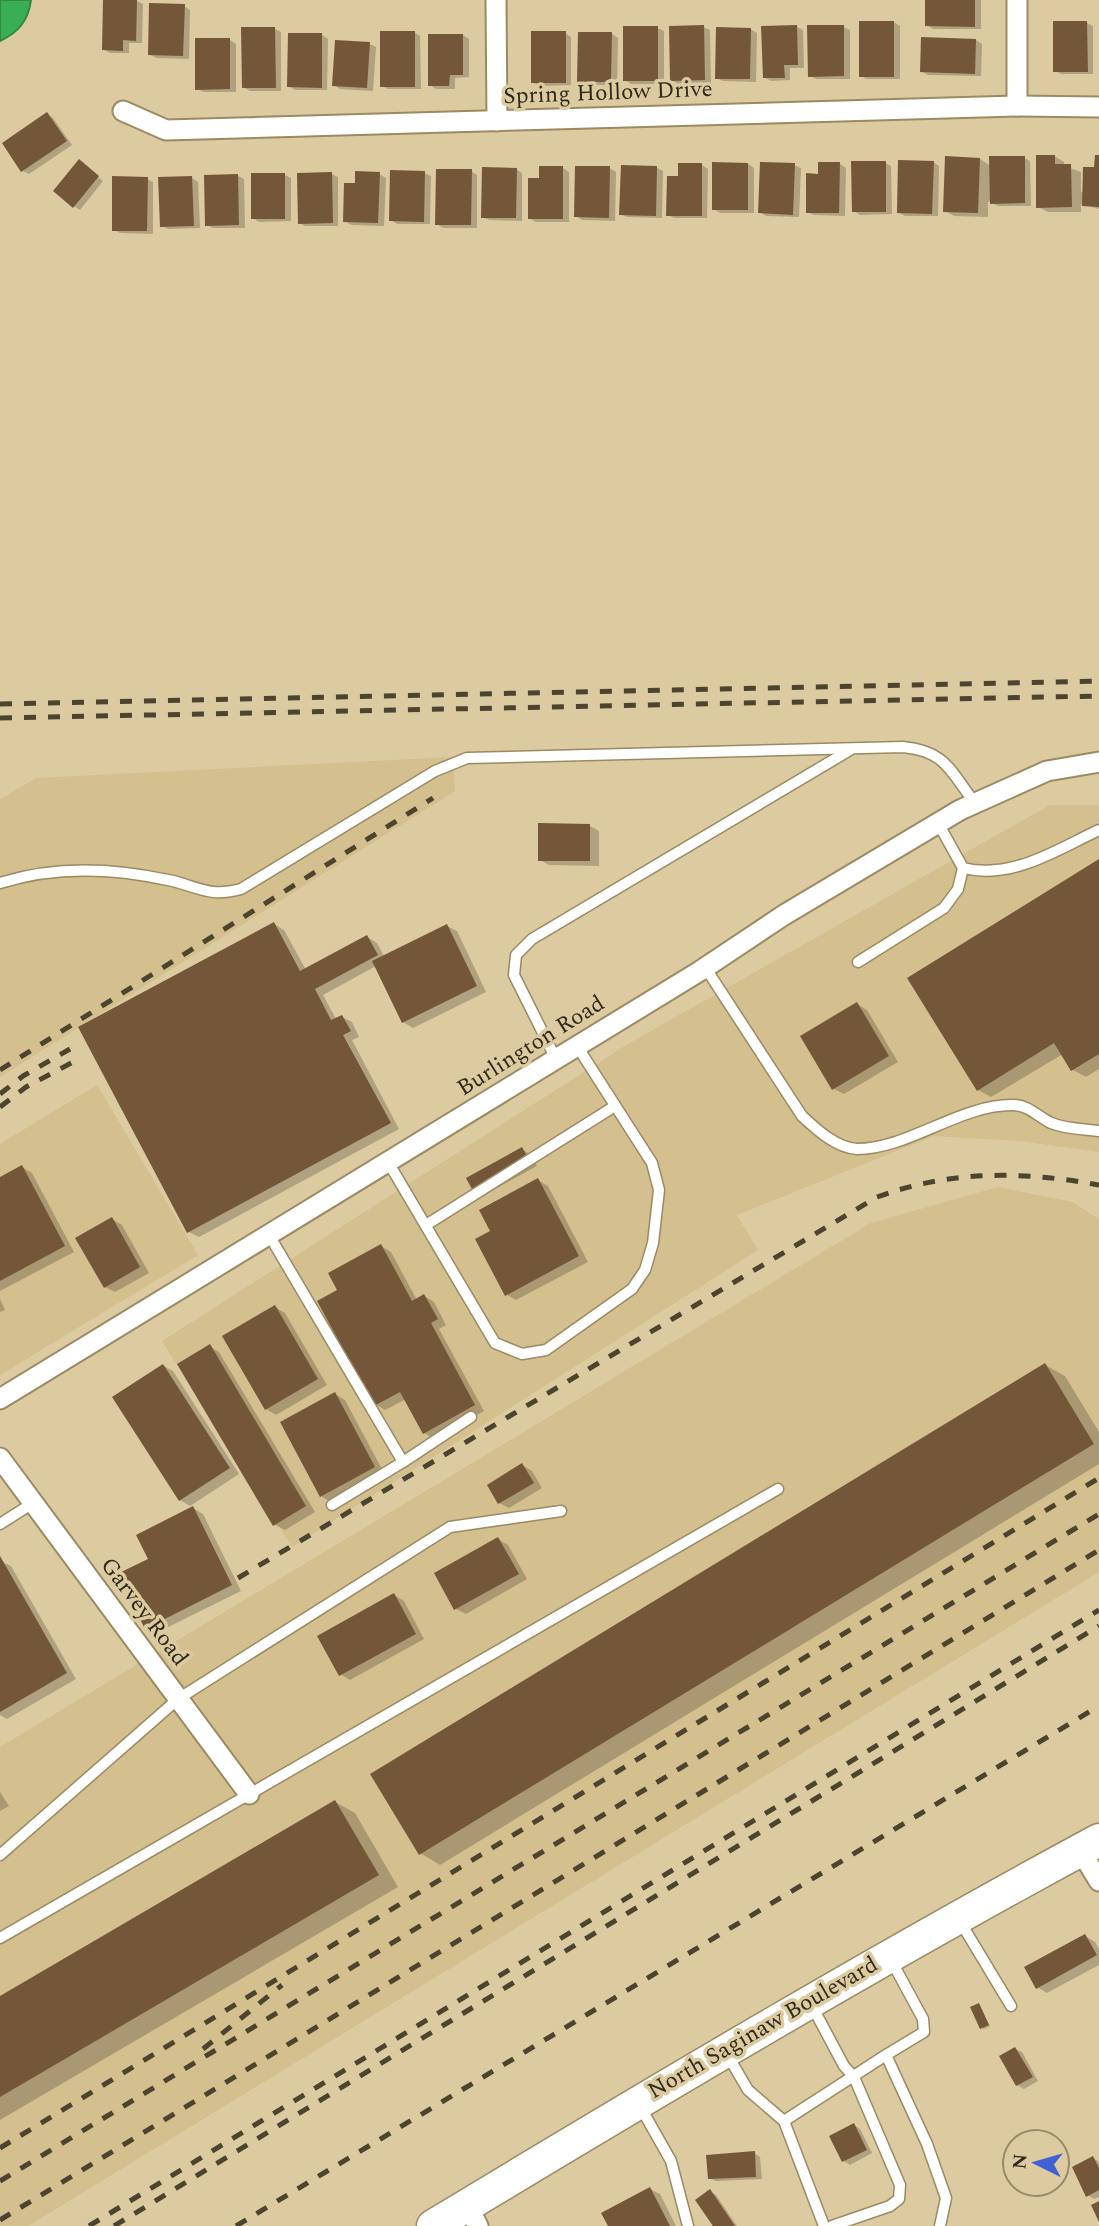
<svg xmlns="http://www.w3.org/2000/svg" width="1099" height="2226" font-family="Spectral,serif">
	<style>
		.built { fill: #d4bf8e }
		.water { fill: #39ae54; stroke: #378643; stroke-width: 2 }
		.shadow { fill: #0003 }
		.building { fill: #745738 }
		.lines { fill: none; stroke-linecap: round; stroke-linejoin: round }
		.lane-casing { stroke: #9b8a62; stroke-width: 13 }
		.street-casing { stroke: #9b8a62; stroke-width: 23 }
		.primary-casing { stroke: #9b8a62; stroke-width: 35 }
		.lane { stroke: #fff; stroke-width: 10 }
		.street { stroke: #fff; stroke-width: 19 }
		.primary { stroke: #fff; stroke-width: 32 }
		.rail { stroke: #4c442f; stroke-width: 5; stroke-dasharray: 12 12; stroke-linecap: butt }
		.labels { text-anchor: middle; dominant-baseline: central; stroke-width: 7; stroke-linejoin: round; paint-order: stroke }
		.street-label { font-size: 23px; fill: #312a1a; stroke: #dccaa0 }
	</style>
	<rect width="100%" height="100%" fill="#dccaa0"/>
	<!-- built -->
	<g class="built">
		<path d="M453 757 455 791 0 1077V799L36 778Z"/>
		<path d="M1050 805H1099V1152L1020 1141 934 1136 737 1215 758 1250 292 1547 162 1341 628 1044Z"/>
		<path d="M97 1085 198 1255 0 1375V1144Z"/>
		<path d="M998 1187 1072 1202 1099 1219V1572L28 2226H0V1747L871 1223Z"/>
	</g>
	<!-- water -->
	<path class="water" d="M0 0H31C28 21 19 32 0 41Z"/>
	<!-- shadow -->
	<g class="shadow">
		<path d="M927 0H981V29H933L927 25Z"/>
		<path d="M137 1 143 4 142 43H129V53H110L103 49Z"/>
		<path d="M184 6 190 10 189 59 156 58 149 54Z"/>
		<path d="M894 22 900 26V79H867L861 76Z"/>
		<path d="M1087 23 1093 26V74H1061L1055 71Z"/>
		<path d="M703 27 710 30 711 83 678 84 672 80Z"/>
		<path d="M797 27 803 30 804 68H790V80L771 81 764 77Z"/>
		<path d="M843 27 850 30V79H816L810 76Z"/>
		<path d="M657 28 664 31V84H631L625 80Z"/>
		<path d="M275 29 281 32V91H250L243 87Z"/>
		<path d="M750 29 757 33 756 82 723 81 717 78Z"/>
		<path d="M414 32 420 36 421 89H388L382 86Z"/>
		<path d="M565 33 571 37V85L539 86 532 82Z"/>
		<path d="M612 34 618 38 617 85H585L579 81Z"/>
		<path d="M322 35 328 39 327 90H295L289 86Z"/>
		<path d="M463 35 469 39V77L455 78V89H436L430 85Z"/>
		<path d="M230 40 236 44V92H203L197 88Z"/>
		<path d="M976 40 982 44 981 76 928 75 921 71Z"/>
		<path d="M370 44 376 47 373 91 340 89 334 85Z"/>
		<path d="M47 114 53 118 72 145 29 174 23 171Z"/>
		<path d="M1054 156 1064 162V166L1081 172V192H1084L1099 157V209L1081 204V212H1048L1038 207Z"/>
		<path d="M1024 158 1030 161 1031 206H998L988 201V217L954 216 945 211 980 159 991 166Z"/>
		<path d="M933 162 939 166 938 216H905L898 212Z"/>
		<path d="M885 163 891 166 892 214 860 215 854 211Z"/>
		<path d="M748 164 754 168V213H720L714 209Z"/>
		<path d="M840 164 846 168 845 216 814 215 807 212 820 176Z"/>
		<path d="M702 165 708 169 707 218H674L668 215 679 178Z"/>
		<path d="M794 165 801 168 799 217 766 216 760 212Z"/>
		<path d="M84 166 103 181 80 210 74 206Z"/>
		<path d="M563 168 569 172V222H536L529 218 541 180Z"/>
		<path d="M609 168 616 172 615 221 582 220 576 216Z"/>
		<path d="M657 168 663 171 662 218 627 217 621 214Z"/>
		<path d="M516 169 522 173V221L489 220 483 217Z"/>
		<path d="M471 171 477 175V228H443L437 224Z"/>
		<path d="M424 173 431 176 430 224H397L391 220Z"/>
		<path d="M331 174 338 177V226H305L299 223Z"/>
		<path d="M379 174 386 178 384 226 351 225 345 221 356 185Z"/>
		<path d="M285 175 291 178V221L259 222 253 218Z"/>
		<path d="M238 176 244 179 245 228H213L207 225Z"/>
		<path d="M192 178 198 182 200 228 168 229 162 226Z"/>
		<path d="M147 179 153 182V234L120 233 114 230Z"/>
		<path d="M590 826 599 831V866L549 865 540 860Z"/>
		<path d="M1099 862V1069L1086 1077 1073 1070 1063 1054 991 1097 978 1090Z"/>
		<path d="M274 924 284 930 306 970 367 937 377 943 384 956 447 926 457 931 486 992 413 1028 403 1022 376 966 323 995 336 1019 342 1017 352 1022 359 1037 352 1040 399 1129 199 1237 189 1232Z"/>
		<path d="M857 1004 867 1010 898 1062 844 1094 834 1089Z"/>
		<path d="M522 1149 531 1155 537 1166 484 1195 474 1189Z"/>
		<path d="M22 1167 32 1173 74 1252 0 1291V1179Z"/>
		<path d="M538 1180 548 1186 588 1262 516 1300 507 1295Z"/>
		<path d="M112 1219 122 1225 149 1273 115 1292 105 1287Z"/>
		<path d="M381 1246 391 1252 417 1300 424 1296 434 1302 446 1325 439 1329 484 1411 434 1439 424 1433 406 1399 385 1410 375 1404 339 1291Z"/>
		<path d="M0 1299 5 1310 0 1312Z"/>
		<path d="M275 1307 285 1313 327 1385 276 1415 266 1409Z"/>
		<path d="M210 1347 219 1352 315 1512 285 1530 275 1525Z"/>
		<path d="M1045 1365 1065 1376 1099 1432V1464L440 1865 420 1853Z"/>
		<path d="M164 1366 173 1371 239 1474 190 1506 180 1500Z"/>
		<path d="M335 1394 345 1400 384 1473 331 1502 321 1496Z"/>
		<path d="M522 1465 532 1471 542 1488 509 1508 499 1503Z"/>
		<path d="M193 1508 203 1514 241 1591 156 1633 146 1628 150 1559Z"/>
		<path d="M498 1539 508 1545 527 1579 466 1614 456 1609Z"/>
		<path d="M0 1561 11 1566 76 1679 7 1719 0 1715Z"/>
		<path d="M394 1595 404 1601 424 1639 350 1680 340 1674Z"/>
		<path d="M0 1792 9 1806 0 1811Z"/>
		<path d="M335 1802 355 1813 398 1887 0 2120V1998Z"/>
		<path d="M1085 1936 1095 1942 1099 1949V1965L1047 1993 1037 1987Z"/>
		<path d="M979 2005 990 2026 984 2029 981 2028Z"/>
		<path d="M1015 2049 1022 2052 1038 2081 1024 2089 1017 2085Z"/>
		<path d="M854 2125 860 2129 872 2153 850 2165 844 2161Z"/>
		<path d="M754 2153 760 2157 762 2179 716 2181 709 2178Z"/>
		<path d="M1093 2158 1099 2162V2197L1094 2199 1088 2195Z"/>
		<path d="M650 2189 660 2194 676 2226H610Z"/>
		<path d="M710 2191 716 2195 737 2226H715Z"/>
	</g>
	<!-- building -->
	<g class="building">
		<path d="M103 0H137L136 41 123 40V51L102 50Z"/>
		<path d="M925 0H975V27L925 26Z"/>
		<path d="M149 3 185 4 183 56 148 55Z"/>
		<rect x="859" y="21" width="35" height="56"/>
		<path d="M1053 21H1087L1088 72H1053Z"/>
		<path d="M704 25 705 80 670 81 669 26Z"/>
		<path d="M797 25 798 65H784L785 78H763L761 26Z"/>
		<path d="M807 25H844V76L808 77Z"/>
		<rect x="623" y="26" width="35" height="55"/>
		<path d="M241 27H275L276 88H242Z"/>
		<path d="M716 27 751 28 750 79H715Z"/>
		<rect x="380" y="31" width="35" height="56"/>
		<rect x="531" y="31" width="35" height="52"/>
		<path d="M578 32H612L611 82H577Z"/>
		<path d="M288 33H322V88L287 87Z"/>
		<path d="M428 34H463V75H450L449 86H428Z"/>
		<path d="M921 37 976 39 975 74 920 72Z"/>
		<path d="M195 38H230V89L195 90Z"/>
		<path d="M335 40 370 42 367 88 332 86Z"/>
		<path d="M47 112 67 141 21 172 2 143Z"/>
		<path d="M1036 155H1055V164H1071L1072 207 1036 208Z"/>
		<path d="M1095 155H1099V207L1082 206 1083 167H1094Z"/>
		<path d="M945 156 980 158 978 213 943 212Z"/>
		<path d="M989 156H1025V203L990 204Z"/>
		<path d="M79 159 99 176 73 208 53 191Z"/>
		<path d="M898 160 934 161 932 214 897 213Z"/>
		<path d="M851 161H886V212H852Z"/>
		<path d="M712 162 748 163V210H712Z"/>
		<path d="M760 162 795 163 793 215 758 213Z"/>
		<path d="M818 162H840L839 213H806V173L818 174Z"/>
		<path d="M678 163H702V216H666L667 176H678Z"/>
		<path d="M621 165 657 166 656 216 619 215Z"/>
		<path d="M539 166H563V219H528V178H539Z"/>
		<path d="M575 166H610L609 218 574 217Z"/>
		<path d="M482 167 517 168 516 218H481Z"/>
		<path d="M436 169H472L471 225H435Z"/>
		<path d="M390 170 425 171 424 222 389 221Z"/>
		<path d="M355 171 380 172 378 223 343 222 344 183H355Z"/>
		<path d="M332 172 333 223 298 224 297 173Z"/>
		<rect x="251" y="173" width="34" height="46"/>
		<path d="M238 174 239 225 205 226 204 175Z"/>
		<path d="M112 176 148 177 147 231H112Z"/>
		<path d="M192 176 194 226 160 227 158 177Z"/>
		<path d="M538 823 590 824V861H538Z"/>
		<path d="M1099 859V1054L1071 1071 1054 1043 977 1091 907 978Z"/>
		<path d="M274 922 300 971 367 935 378 955 315 989 331 1020 342 1015 351 1031 343 1035 391 1123 187 1233 78 1027Z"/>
		<path d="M447 924 477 986 402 1023 372 961Z"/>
		<path d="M857 1002 889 1056 832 1090 800 1036Z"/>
		<path d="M522 1147 529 1160 473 1191 466 1178Z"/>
		<path d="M22 1165 65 1246 0 1281V1177Z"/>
		<path d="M538 1178 579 1256 505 1296 475 1239 490 1231 479 1210Z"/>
		<path d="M112 1217 140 1267 104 1288 75 1238Z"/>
		<path d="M381 1244 412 1301 424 1294 438 1319 431 1323 475 1405 423 1434 400 1392 374 1406 317 1301 337 1290 328 1273Z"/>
		<path d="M275 1305 318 1379 265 1410 222 1336Z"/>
		<path d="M210 1344 306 1506 273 1526 177 1364Z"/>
		<path d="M1045 1363 1094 1444 419 1855 370 1774Z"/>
		<path d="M163 1364 230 1468 179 1501 112 1397Z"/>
		<path d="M335 1392 375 1467 320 1497 280 1422Z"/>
		<path d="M522 1463 534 1483 498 1504 487 1485Z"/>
		<path d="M193 1506 232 1585 145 1629 117 1574 148 1559 136 1535Z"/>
		<path d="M498 1537 519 1574 454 1610 434 1573Z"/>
		<path d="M0 1556 67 1673 0 1712Z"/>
		<path d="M394 1593 416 1634 339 1676 317 1636Z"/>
		<path d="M335 1800 379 1875 0 2097V1996Z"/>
		<path d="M1085 1934 1097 1955 1036 1989 1024 1967Z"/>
		<path d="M979 2003 989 2025 980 2029 970 2007Z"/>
		<path d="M1015 2047 1033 2077 1016 2086 999 2056Z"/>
		<path d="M854 2123 867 2150 842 2162 829 2136Z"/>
		<path d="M755 2151 756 2177 708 2179 706 2155Z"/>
		<path d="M1093 2156 1099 2168V2190L1086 2197 1072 2167Z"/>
		<path d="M650 2187 670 2226H608L601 2213Z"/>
		<path d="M710 2189 735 2226H713L695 2200Z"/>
		<path d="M1099 2201V2222L1091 2205Z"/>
	</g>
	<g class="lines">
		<defs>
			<g id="lane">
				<path d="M938 823 963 868C1012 880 1056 850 1099 830"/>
				<path d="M0 883C53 866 113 868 168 880 198 886 208 898 241 889L435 771 467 758 903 747C946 751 950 771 975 803"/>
				<path d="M858 962 944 908 958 889 963 868"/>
				<path d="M705 967 802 1116C816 1129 836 1148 857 1149 908 1149 961 1104 1013 1105 1029 1105 1038 1117 1051 1123 1066 1129 1083 1129 1099 1131"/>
				<path d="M556 1059 514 975 516 955 532 939 850 750"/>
				<path d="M388 1162 495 1343 522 1354 546 1350 632 1289 645 1270 653 1243 659 1190 652 1163 577 1046"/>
				<path d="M426 1225 615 1106"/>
				<path d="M269 1235 403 1462 332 1505"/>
				<path d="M403 1462 471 1417"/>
				<path d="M0 1524 33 1503"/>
				<path d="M0 1855 178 1699 450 1527 561 1511"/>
				<path d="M961 1923 1011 2006"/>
				<path d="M0 1938 778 1489"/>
				<path d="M891 1960 923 2019 924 2032 886 2055 927 2144 946 2198 940 2226"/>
				<path d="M812 2006 844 2066 854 2077 900 2185 899 2199 890 2206 832 2226"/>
				<path d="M728 2056 748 2090 784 2121 824 2226"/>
				<path d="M641 2108 671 2161 688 2226"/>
				<path d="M784 2121 886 2055"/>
			</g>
			<g id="street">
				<path d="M496 0 497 121"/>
				<path d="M1017 106V0"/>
				<path d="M123 111 166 130 1017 106 1099 107"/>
				<path d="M0 1399 700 971 784 915 960 810 1047 771 1099 762"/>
				<path d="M0 1458 249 1794"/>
				<path d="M1080 1850 1099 1881"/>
				<path d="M467 2205 478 2226"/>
			</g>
			<path id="primary" d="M433 2226C653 2093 873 1962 1099 1840"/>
		</defs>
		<!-- lane casing -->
		<use href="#lane" class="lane-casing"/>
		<!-- street casing -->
		<use href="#street" class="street-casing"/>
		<!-- primary casing -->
		<use href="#primary" class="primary-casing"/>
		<!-- lane -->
		<use href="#lane" class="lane"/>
		<!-- street -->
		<use href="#street" class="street"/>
		<!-- primary -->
		<use href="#primary" class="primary"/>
		<!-- rail -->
		<g class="rail">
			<path d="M0 704 1099 681"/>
			<path d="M0 718 1099 696"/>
			<path d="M0 1070 433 798"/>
			<path d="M0 1094 23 1076 70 1049"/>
			<path d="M0 1107 26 1087 75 1061"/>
			<path d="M238 1578 877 1197C951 1170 1022 1171 1099 1185"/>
			<path d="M203 2049 282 1985"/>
			<path d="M0 2148 1099 1478"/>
			<path d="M0 2181 1099 1514"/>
			<path d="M0 2220 1099 1550"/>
			<path d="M89 2226 1099 1610"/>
			<path d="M114 2226 1099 1626"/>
			<path d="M236 2226 1099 1706"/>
		</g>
	</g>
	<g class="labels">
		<!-- street labels -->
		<g class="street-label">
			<text transform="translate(608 93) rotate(-2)">Spring Hollow Drive</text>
			<text transform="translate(531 1046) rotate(-32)">Burlington Road</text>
			<text transform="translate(144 1612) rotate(53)">Garvey Road</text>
			<text transform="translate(763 2028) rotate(-30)">North Saginaw Boulevard</text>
		</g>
	</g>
	<!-- north arrow -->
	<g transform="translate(1036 2163) rotate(275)"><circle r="33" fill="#dccaa0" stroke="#988a6a" stroke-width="2"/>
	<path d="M0-5L12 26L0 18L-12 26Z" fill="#4060d3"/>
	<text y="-10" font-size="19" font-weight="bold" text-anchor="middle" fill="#312a1a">N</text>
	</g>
</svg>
